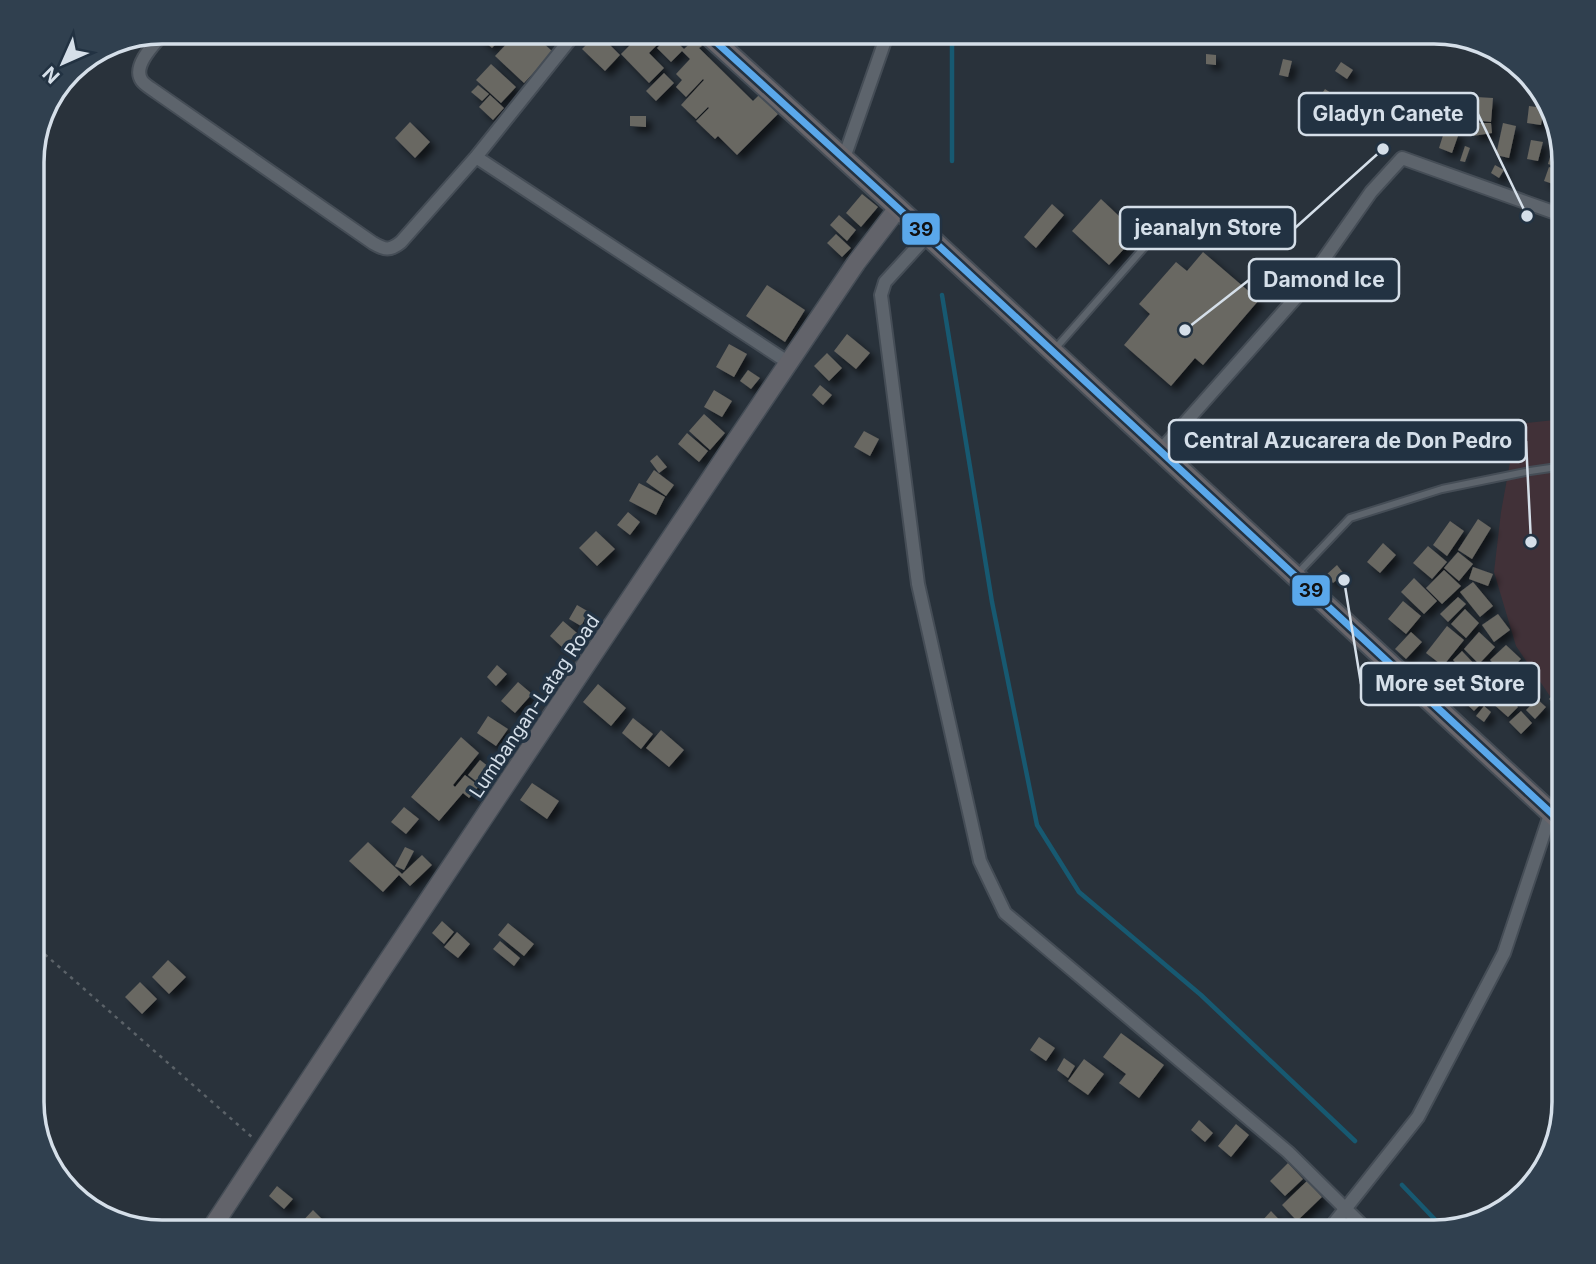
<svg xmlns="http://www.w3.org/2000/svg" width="1596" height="1264" font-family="Inter,sans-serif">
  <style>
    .industrial { fill: #413138 }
    .water { fill: #175971 }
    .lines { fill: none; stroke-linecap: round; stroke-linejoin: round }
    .stream { stroke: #175971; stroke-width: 4.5 }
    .building { fill: #696762; filter: url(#shadow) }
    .lane-casing { stroke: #454d56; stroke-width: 10 }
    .street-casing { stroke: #454d56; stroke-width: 16 }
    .secondary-casing { stroke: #454d56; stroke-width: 21 }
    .primary-casing { stroke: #454d56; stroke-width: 23 }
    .path { stroke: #5b6268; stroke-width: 2.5; stroke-dasharray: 3.5 5; stroke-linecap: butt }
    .lane { stroke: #5d646c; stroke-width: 6 }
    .street { stroke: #5d646c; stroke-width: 12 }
    .secondary { stroke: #62636a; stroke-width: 18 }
    .primary { stroke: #69666b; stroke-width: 19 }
    .bus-1-casing { stroke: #223242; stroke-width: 12 }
    .bus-1 { stroke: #5aa8eb; stroke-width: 7 }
    .labels { text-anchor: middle; stroke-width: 7; stroke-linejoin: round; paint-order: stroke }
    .street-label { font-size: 19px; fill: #d5dfe9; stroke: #223242 }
    .rim { fill: none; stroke: #d5dfe9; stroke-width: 3.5 }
    .leader { fill: none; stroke: #d5dfe9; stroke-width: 2.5 }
    .callout-dot { fill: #d5dfe9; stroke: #223242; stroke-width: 2.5 }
    .callout { fill: #223242; stroke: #d5dfe9; stroke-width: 2.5 }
    .callout-label { font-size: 21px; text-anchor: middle; font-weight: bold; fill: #d5dfe9 }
    .line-badge { stroke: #223242; stroke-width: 2.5 }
    .pale-badge-label { font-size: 19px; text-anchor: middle; font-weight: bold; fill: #111 }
  </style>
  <defs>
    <filter id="shadow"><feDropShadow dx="5.5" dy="5.5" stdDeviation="3.5" flood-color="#0009"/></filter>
  </defs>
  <rect width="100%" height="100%" fill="#29323b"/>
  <path class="industrial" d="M1564,419V717L1516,646L1494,572L1501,512L1517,424Z"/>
  <path class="water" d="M1395,32H1435L1465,43L1447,46Z"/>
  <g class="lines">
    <path class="stream" d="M952,161V46L956,32
      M942,295L992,602L1037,825L1079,892L1201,995L1355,1141
      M1402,1185L1445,1230"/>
  </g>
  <path class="building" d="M474,32H507L492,48Z
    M518,32H531L553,52L524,83L495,56Z
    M613,32H639L626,45Z
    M643,32H670L649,53L664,68L649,83L621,54Z
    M598,33L620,55L605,71L582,49Z
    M670,35L684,49L695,39L702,46L699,48L753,101L759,95L778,114L737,155L718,136L715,139L696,121L709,108L708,107L696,119L681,105L704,80L703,79L686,97L676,87L682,80L676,74L690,59L682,51L671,62L657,48Z
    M1206,54L1216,55V65L1206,64Z
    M1283,59L1292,61L1288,77L1279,75Z
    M1341,62L1353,70L1347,79L1335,71Z
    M491,64L516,87L501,103L476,80Z
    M664,73L674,83L656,101L646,91Z
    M478,85L489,94L482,101L471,92Z
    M1325,89L1334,95L1328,103L1319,98Z
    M490,95L504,108L493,120L479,107Z
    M1476,97L1493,98L1491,122L1474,120Z
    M1529,106L1544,108L1541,125L1527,123Z
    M630,116H646V127L630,126Z
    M410,122L430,142L415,158L395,138Z
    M1473,123H1491L1492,133L1473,136Z
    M1503,123L1516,126L1509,158L1496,155Z
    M1445,129L1459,133L1452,153L1439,148Z
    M1553,132L1558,133L1561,146L1551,144Z
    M1531,140L1543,142L1538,161L1527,159Z
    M1465,146L1470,148L1465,162L1460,161Z
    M1553,147L1562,150L1557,167L1548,164Z
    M1495,165L1504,170L1499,178L1491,173Z
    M1549,167L1563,172L1559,186L1544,181Z
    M862,194L878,207L861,227L846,213Z
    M1101,199L1138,234L1109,265L1072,231Z
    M1052,204L1064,215L1036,248L1024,237Z
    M839,215L856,230L847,241L830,225Z
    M836,234L851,248L842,257L827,243Z
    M1203,252L1259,300L1203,365L1195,358L1171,386L1124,345L1150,314L1139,304L1176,262L1187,271Z
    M767,285L805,310L785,342L746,316Z
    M847,334L870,353L856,369L834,351Z
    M729,344L747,354L734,377L716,367Z
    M827,353L842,368L829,381L814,366Z
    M748,370L760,378L751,389L740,381Z
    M820,385L832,395L823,405L812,395Z
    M714,390L732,401L722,417L704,407Z
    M704,414L725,433L710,450L689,431Z
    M864,431L879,439L870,456L854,447Z
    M687,433L708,451L699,462L678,444Z
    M657,455L667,467L659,473L650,461Z
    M654,470L674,485L666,496L646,482Z
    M639,483L665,497L656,515L629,501Z
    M628,512L640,522L630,535L617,525Z
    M1478,519L1491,528L1472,559L1458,550Z
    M1450,521L1464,531L1447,556L1433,545Z
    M596,531L615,549L597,566L579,548Z
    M1383,543L1396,555L1380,573L1367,562Z
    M1428,546L1447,562L1432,579L1413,563Z
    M1458,552L1473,564L1459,581L1444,568Z
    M1337,565L1344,574L1333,583L1326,575Z
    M1473,567L1493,574L1488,586L1469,579Z
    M1444,570L1461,586L1442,604L1426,588Z
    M1414,578L1437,601L1424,614L1401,592Z
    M1473,582L1493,606L1480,617L1460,592Z
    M1458,597L1466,604L1448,622L1440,614Z
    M1403,601L1421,616L1406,634L1388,619Z
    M577,605L589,612L581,626L569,619Z
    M1465,609L1479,623L1466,638L1451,624Z
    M1498,614L1510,630L1494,642L1482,625Z
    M563,621L577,633L563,648L550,636Z
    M1447,626L1464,640L1443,666L1426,653Z
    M1411,632L1422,642L1406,659L1395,649Z
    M1479,632L1495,647L1479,664L1464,649Z
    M1506,645L1521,659L1505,675L1490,660Z
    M1462,651L1476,666L1468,675L1453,660Z
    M1485,664L1503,681L1474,711L1456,694Z
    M497,665L507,674L496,686L487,677Z
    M1518,675L1536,691L1524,705L1506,690Z
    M518,682L532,694L515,713L501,701Z
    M1564,683V714L1549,699Z
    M598,684L626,708L611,726L583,702Z
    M1501,691L1518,707L1508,717L1491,702Z
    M1537,699L1546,707L1535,719L1526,710Z
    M1484,706L1491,712L1484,722L1476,716Z
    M1521,711L1532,723L1521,734L1509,722Z
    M488,716L508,729L496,746L477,733Z
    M633,718L653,734L641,749L622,733Z
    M661,730L684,750L669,767L646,748Z
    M461,737L479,753L453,785L455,787L465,775L479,786L469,798L463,793L439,821L411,797Z
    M480,760L493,770L481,785L468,775Z
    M532,783L559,801L547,819L520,800Z
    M404,807L419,819L406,834L391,822Z
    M368,842L402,874L422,855L432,865L410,886L399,875L383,892L349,861Z
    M405,847L414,851L404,870L395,866Z
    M442,921L454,932L444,944L432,933Z
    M508,923L534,944L524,956L498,935Z
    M457,932L470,944L458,958L444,947Z
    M500,941L520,958L514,966L493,949Z
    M168,960L186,977L169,994L152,977Z
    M140,982L157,999L142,1014L125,997Z
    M1121,1033L1164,1065L1139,1098L1119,1083L1126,1074L1103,1057Z
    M1039,1037L1055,1048L1046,1061L1030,1050Z
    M1064,1058L1075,1066L1068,1078L1057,1070Z
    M1084,1059L1104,1074L1088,1095L1068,1081Z
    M1199,1120L1213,1133L1205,1142L1191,1130Z
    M1236,1124L1249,1135L1231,1157L1218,1146Z
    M1288,1163L1303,1179L1285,1196L1270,1181Z
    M1307,1181L1322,1197L1297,1221L1282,1205Z
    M277,1186L293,1199L284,1209L269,1196Z
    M313,1210L326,1223L318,1232H307L299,1225Z
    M1271,1211L1286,1227L1281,1232H1273L1262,1221Z"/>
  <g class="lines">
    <g class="lane-casing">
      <path id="lane" d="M1054,350L1163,226
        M1296,575L1350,518L1442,489L1530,471L1564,466"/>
    </g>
    <g class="street-casing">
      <path id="street" d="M165,32C155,43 131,66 142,81C145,85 152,89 156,92L373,243C385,250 390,251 401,242L476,157L576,32
        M476,157L789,363
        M844,158L888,32
        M928,235L885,282L881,295L918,584L980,861L1005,913L1288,1152L1369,1232
        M1160,451L1300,293L1371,192L1402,158L1553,212H1564
        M1327,1232L1418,1117L1504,953L1551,812"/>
    </g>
    <g class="secondary-casing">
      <path id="secondary" d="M209,1232L383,968L729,451L856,263L898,208"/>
    </g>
    <g class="primary-casing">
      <path id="primary" d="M705,32L898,208L1564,825"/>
    </g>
    <path class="path" d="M32,943L253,1138"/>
    <use href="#lane" class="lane"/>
    <use href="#street" class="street"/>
    <use href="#secondary" class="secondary"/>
    <use href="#primary" class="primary"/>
    <g class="bus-1-casing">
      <path id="bus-1" d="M705,32L898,208L1564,825"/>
    </g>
    <use href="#bus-1" class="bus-1"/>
  </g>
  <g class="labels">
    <g class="street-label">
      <text transform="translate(534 706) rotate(-56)" y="7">Lumbangan-Latag Road</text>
    </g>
  </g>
  <path d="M0 0H1596V1264H0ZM162 44H1434A118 118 0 0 1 1552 162V1102A118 118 0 0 1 1434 1220H162A118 118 0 0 1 44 1102V162A118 118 0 0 1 162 44Z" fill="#30404f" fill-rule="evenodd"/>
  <path class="rim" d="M162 44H1434A118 118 0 0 1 1552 162V1102A118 118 0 0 1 1434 1220H162A118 118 0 0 1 44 1102V162A118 118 0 0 1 162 44Z"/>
  <path class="leader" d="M1527 216L1478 114M1383 149L1295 228M1185 330L1249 280M1531 542L1526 441M1344 580L1361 684"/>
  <g class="callout-dot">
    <circle cx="1527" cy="216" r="7"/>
    <circle cx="1383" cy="149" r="7"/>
    <circle cx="1185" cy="330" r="7"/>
    <circle cx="1531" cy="542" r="7"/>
    <circle cx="1344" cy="580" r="7"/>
  </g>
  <g class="callout">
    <rect x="1299" y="93" width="179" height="42" rx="7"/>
    <rect x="1120" y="207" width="175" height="42" rx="7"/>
    <rect x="1249" y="259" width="150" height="42" rx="7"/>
    <rect x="1169" y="420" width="357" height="42" rx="7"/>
    <rect x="1361" y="663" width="178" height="42" rx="7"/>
  </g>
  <g class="callout-label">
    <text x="1388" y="121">Gladyn Canete</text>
    <text x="1208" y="235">jeanalyn Store</text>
    <text x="1324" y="287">Damond Ice</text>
    <text x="1348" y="448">Central Azucarera de Don Pedro</text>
    <text x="1450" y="691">More set Store</text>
  </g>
  <g class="line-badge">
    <rect x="901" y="212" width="40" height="34" rx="7" fill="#5aa8eb"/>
    <rect x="1291" y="574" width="40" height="33" rx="7" fill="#5aa8eb"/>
  </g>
  <g class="pale-badge-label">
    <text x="921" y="236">39</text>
    <text x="1311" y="597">39</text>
  </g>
  <g transform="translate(63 63) rotate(225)" stroke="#223242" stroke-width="5" paint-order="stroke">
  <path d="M0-5L12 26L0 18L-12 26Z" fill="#d5dfe9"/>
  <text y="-10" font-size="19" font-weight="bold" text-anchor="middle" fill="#d5dfe9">N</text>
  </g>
</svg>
